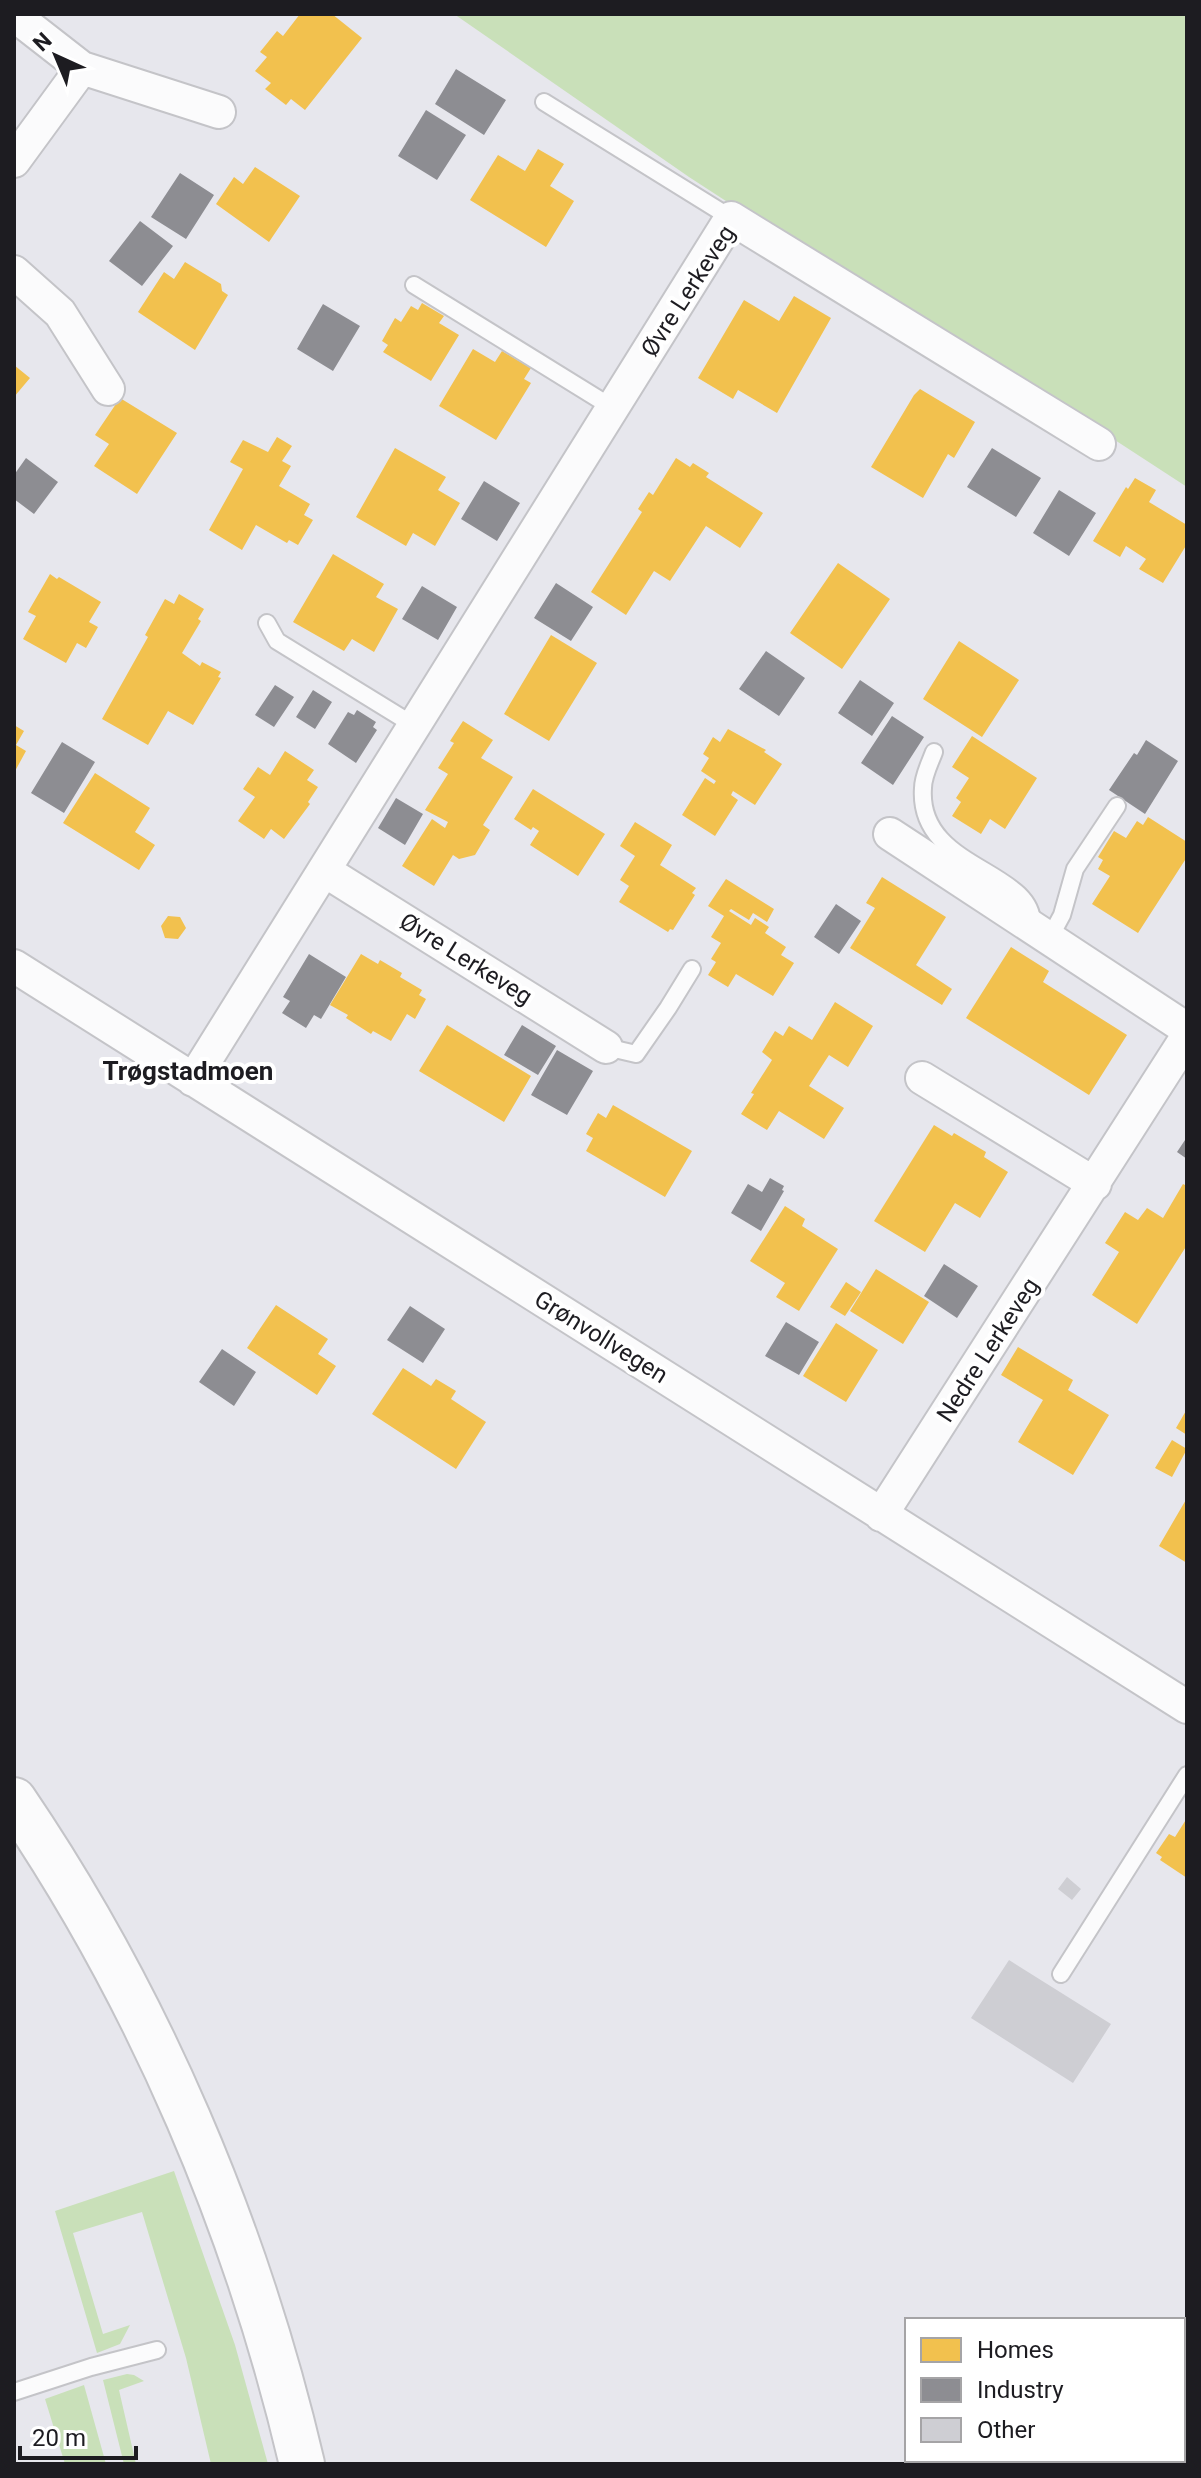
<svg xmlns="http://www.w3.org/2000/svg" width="1201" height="2478" font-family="Roboto,sans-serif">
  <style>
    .green { fill: #c9e0b9 }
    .homes { fill: #f2c14e }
    .industry { fill: #8d8d92 }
    .building { fill: #ceced3 }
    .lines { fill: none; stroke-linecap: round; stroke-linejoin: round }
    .lane-casing { stroke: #c4c4c8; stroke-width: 20 }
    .street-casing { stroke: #c4c4c8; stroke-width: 36 }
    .secondary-casing { stroke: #c4c4c8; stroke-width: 48 }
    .lane { stroke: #fbfbfc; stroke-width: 16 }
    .street { stroke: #fbfbfc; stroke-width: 32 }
    .secondary { stroke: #fbfbfc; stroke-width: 44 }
    .labels { text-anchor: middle; stroke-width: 8; stroke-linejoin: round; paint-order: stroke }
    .street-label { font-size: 24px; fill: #1d1c21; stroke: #fff }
    .neighbourhood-label { font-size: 26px; font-weight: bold; fill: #1d1c21; stroke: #fff }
  </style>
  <rect width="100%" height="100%" fill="#e7e7ed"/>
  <path class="green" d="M454,14H1187V487L1078,416L877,299L689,177Z
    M174,2171L235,2345L268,2464H211L186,2358L142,2212L73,2233L103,2334L130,2325L120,2344L97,2353L55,2211Z
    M127,2374L134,2375L144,2381L119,2390L136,2464H124L103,2380Z
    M84,2385L106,2464H65L45,2399Z"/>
  <path class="homes" d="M300,14H332L362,38L305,110L291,99L286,105L265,89L271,83L255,71L267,57L260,52L277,31L283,36Z
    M538,149L564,164L550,186L574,201L546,247L470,200L498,155L525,171Z
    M255,167L300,196L269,242L216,204L234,177L243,184Z
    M185,262L221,284L222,291L228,295L195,350L138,312L164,272L174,279Z
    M794,296L831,318L777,413L738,390L733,399L698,378L744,300L779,321Z
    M422,303L444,316L439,323L459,335L431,381L383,352L388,345L382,341L395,318L401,322L411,306L418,310Z
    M473,349L495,362L502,351L531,368L524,379L531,383L496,440L439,406Z
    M14,365L30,378L14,397Z
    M920,389L975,422L954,458L948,454L923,498L871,467L914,395Z
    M120,398L177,433L137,494L94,466L109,444L95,435Z
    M277,437L292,446L282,461L291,466L279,486L310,504L304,515L313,520L298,545L289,540L287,543L256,525L242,550L209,530L243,469L230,462L243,440L268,452Z
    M395,448L446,477L438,490L460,503L435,546L413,533L406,546L356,517Z
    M676,458L690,467L693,463L709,473L706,477L763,513L740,548L706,526L670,581L654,571L626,615L591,592L642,512L638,509L649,492L653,495Z
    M1135,478L1156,490L1149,502L1187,525V544L1163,583L1139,569L1146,559L1126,546L1120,557L1093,541L1126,487L1128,489Z
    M333,554L384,584L376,597L398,609L374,652L352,639L344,651L293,622Z
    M838,563L890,599L842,669L790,633Z
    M50,574L57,579L59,577L101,602L89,622L98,627L86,648L77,643L66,663L23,639L36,616L28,612Z
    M179,594L204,609L198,619L201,621L182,653L200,666L202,662L221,672L218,677L221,678L193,725L168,711L148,745L102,719L148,637L145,635L165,599L174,604Z
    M551,635L597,663L549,741L504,714Z
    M959,641L1019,680L982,737L923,699Z
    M463,721L493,740L481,758L513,777L483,825L490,830L475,855L459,859L453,855L434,886L402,866L432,819L445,828L448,822L425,810L448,774L438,768L454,743L450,741Z
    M14,725L24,731L16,745L26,751L14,773Z
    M728,729L766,750L764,752L782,764L755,805L733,791L731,795L738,800L715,836L682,815L705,778L714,784L716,781L701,771L709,758L703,754L713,737L720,742Z
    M972,736L1037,778L1005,829L990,819L981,834L952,816L961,802L956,798L969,778L952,767Z
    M285,751L314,770L307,780L318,787L308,802L310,804L284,839L271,829L264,839L238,821L255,797L243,789L258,767L270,775Z
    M95,773L150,808L135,832L155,845L139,870L63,823Z
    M533,789L605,834L578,876L530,845L539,831L533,827L531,830L514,819Z
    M1148,817L1187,842V857L1138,933L1092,904L1110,876L1098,869L1103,860L1098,857L1114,831L1126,838L1137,821L1143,825Z
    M635,822L672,845L660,865L696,888L692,893L695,895L673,930L670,929L668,932L619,902L629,886L620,880L635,856L620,846Z
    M882,877L946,917L916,965L952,989L942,1005L850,948L875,908L866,903Z
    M726,879L774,909L767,922L753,913L749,920L731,909L729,911L751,925L755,918L769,927L765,933L786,947L781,955L794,963L773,996L736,974L728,987L708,975L716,962L711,959L721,943L711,937L724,916L708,906Z
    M168,916L180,917L186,928L178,939L165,938L161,926Z
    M1011,947L1049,971L1043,982L1127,1035L1089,1095L966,1018Z
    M361,954L378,964L380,960L402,973L400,977L422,990L419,995L426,999L415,1019L407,1014L391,1041L373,1031L371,1034L346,1018L348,1015L330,1005Z
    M835,1002L873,1026L848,1067L829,1055L809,1086L844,1108L824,1139L779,1111L767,1130L741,1114L754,1094L751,1093L772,1060L762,1052L775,1031L783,1036L789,1026L812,1040Z
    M447,1025L531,1076L504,1122L419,1071Z
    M613,1105L692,1151L665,1197L586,1151L593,1138L586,1134L598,1113L606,1118Z
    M934,1125L952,1136L954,1133L986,1152L984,1157L1008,1172L980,1218L955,1203L925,1252L874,1221Z
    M1183,1184L1187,1186V1245L1137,1324L1092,1295L1119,1252L1105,1243L1125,1212L1138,1220L1147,1208L1163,1218Z
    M785,1206L805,1219L802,1226L838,1249L799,1311L776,1297L785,1283L750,1261Z
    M876,1269L929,1302L903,1344L850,1311Z
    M846,1282L861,1292L845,1316L830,1307Z
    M276,1305L328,1339L318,1354L336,1366L317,1395L247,1348Z
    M836,1323L878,1350L846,1402L803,1376Z
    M1018,1347L1073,1380L1068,1390L1109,1415L1073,1475L1018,1442L1043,1400L1001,1375Z
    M403,1368L431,1386L436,1379L456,1391L451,1399L486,1422L456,1469L372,1414Z
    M1187,1409V1435L1176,1428Z
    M1172,1440L1187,1449L1172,1477L1155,1468Z
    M1187,1498V1563L1159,1546Z
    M1187,1818V1878L1160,1860L1162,1857L1156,1853L1169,1834L1175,1837Z"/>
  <path class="industry" d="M456,69L506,100L484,135L435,104Z
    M426,110L466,135L437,180L398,156Z
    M180,173L214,195L186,239L151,217Z
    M140,221L173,246L142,286L109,261Z
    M323,304L360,326L333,371L297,349Z
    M992,448L1041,478L1016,517L967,487Z
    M26,458L58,482L34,514L14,499V475Z
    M484,481L520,503L497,541L461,519Z
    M1059,490L1096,513L1069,556L1033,533Z
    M556,583L593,607L571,641L534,618Z
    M422,586L457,607L438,640L402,619Z
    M766,651L805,678L779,716L739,689Z
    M860,680L894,703L872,736L838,713Z
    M275,685L294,697L274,727L255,715Z
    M313,690L332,702L315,729L296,717Z
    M357,710L376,722L373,727L377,730L356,763L328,744L348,712L354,715Z
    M892,716L924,737L893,785L861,763Z
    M1146,740L1178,761L1145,814L1109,790L1134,753L1137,755Z
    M62,742L95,762L64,813L31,793Z
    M396,798L423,814L405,845L378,828Z
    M836,904L861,921L839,954L814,937Z
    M309,954L346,977L321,1019L314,1015L306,1028L282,1013L290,1001L283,997Z
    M522,1025L556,1046L538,1075L504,1055Z
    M557,1050L593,1071L567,1115L531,1095Z
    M1187,1137V1159L1177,1152Z
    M770,1178L784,1186L782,1190L784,1191L761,1231L731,1213L748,1184L762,1192Z
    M944,1264L978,1286L957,1318L924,1296Z
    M410,1306L445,1329L423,1363L387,1340Z
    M786,1322L819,1342L799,1375L765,1356Z
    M222,1349L256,1372L234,1406L199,1382Z"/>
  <path class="building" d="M1067,1877L1081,1889L1072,1900L1058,1889Z
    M1009,1960L1111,2024L1073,2083L971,2018Z"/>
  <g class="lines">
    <g class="lane-casing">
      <path id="lane" d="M544,102L731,218
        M414,285L613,408
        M267,623L277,641L415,726
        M934,752C930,763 923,776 923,788C917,870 1036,869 1032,926
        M1049,939L1062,915L1075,869L1117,806
        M606,1047L636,1054L668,1008L692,969
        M1061,1974L1187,1775
        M14,2392L91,2367L157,2350"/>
    </g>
    <g class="street-casing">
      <path id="street" d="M14,15L82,68L14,161
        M82,68L219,112
        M14,272L60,313L108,389
        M890,834L1187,1029
        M325,871L606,1047
        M14,966L1187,1707
        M922,1078L1095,1184
        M193,1080L731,218L1099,444
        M881,1515L1187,1037"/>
    </g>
    <g class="secondary-casing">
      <path id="secondary" d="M14,1800C150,2000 247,2229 302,2464"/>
    </g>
    <use href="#lane" class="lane"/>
    <use href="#street" class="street"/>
    <use href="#secondary" class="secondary"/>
  </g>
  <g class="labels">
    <g class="street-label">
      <text transform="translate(688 291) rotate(-57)" y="8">Øvre Lerkeveg</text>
      <text transform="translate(466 959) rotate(32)" y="8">Øvre Lerkeveg</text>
      <text transform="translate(601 1337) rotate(32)" y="8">Grønvollvegen</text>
      <text transform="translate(988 1350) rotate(-57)" y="8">Nedre Lerkeveg</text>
    </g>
    <g class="neighbourhood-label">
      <text x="188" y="1080">Trøgstadmoen</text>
    </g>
  </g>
  <rect width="1201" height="2478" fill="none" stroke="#1d1c21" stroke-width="32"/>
  <rect x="905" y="2318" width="280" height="144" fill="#ffffff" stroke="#a5a4a6" stroke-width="2"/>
  <rect x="921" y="2338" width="40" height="24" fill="#f2c14e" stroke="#a5a4a6" stroke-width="2"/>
  <text x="977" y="2358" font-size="24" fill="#1d1c21">Homes</text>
  <rect x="921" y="2378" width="40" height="24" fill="#8d8d92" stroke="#a5a4a6" stroke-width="2"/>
  <text x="977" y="2398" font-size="24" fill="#1d1c21">Industry</text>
  <rect x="921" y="2418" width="40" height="24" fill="#ceced3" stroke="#a5a4a6" stroke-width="2"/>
  <text x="977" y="2438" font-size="24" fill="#1d1c21">Other</text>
  <g transform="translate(56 56) rotate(316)" stroke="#ffffff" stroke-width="6" paint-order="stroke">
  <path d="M0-6L14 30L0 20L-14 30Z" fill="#1d1c21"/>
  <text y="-12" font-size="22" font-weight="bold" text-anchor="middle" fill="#1d1c21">N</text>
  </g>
  <path d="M20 2446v12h116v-12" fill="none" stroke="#1d1c21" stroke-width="4"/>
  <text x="32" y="2446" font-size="24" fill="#1d1c21" stroke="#ffffff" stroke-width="6" paint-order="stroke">20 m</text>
</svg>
